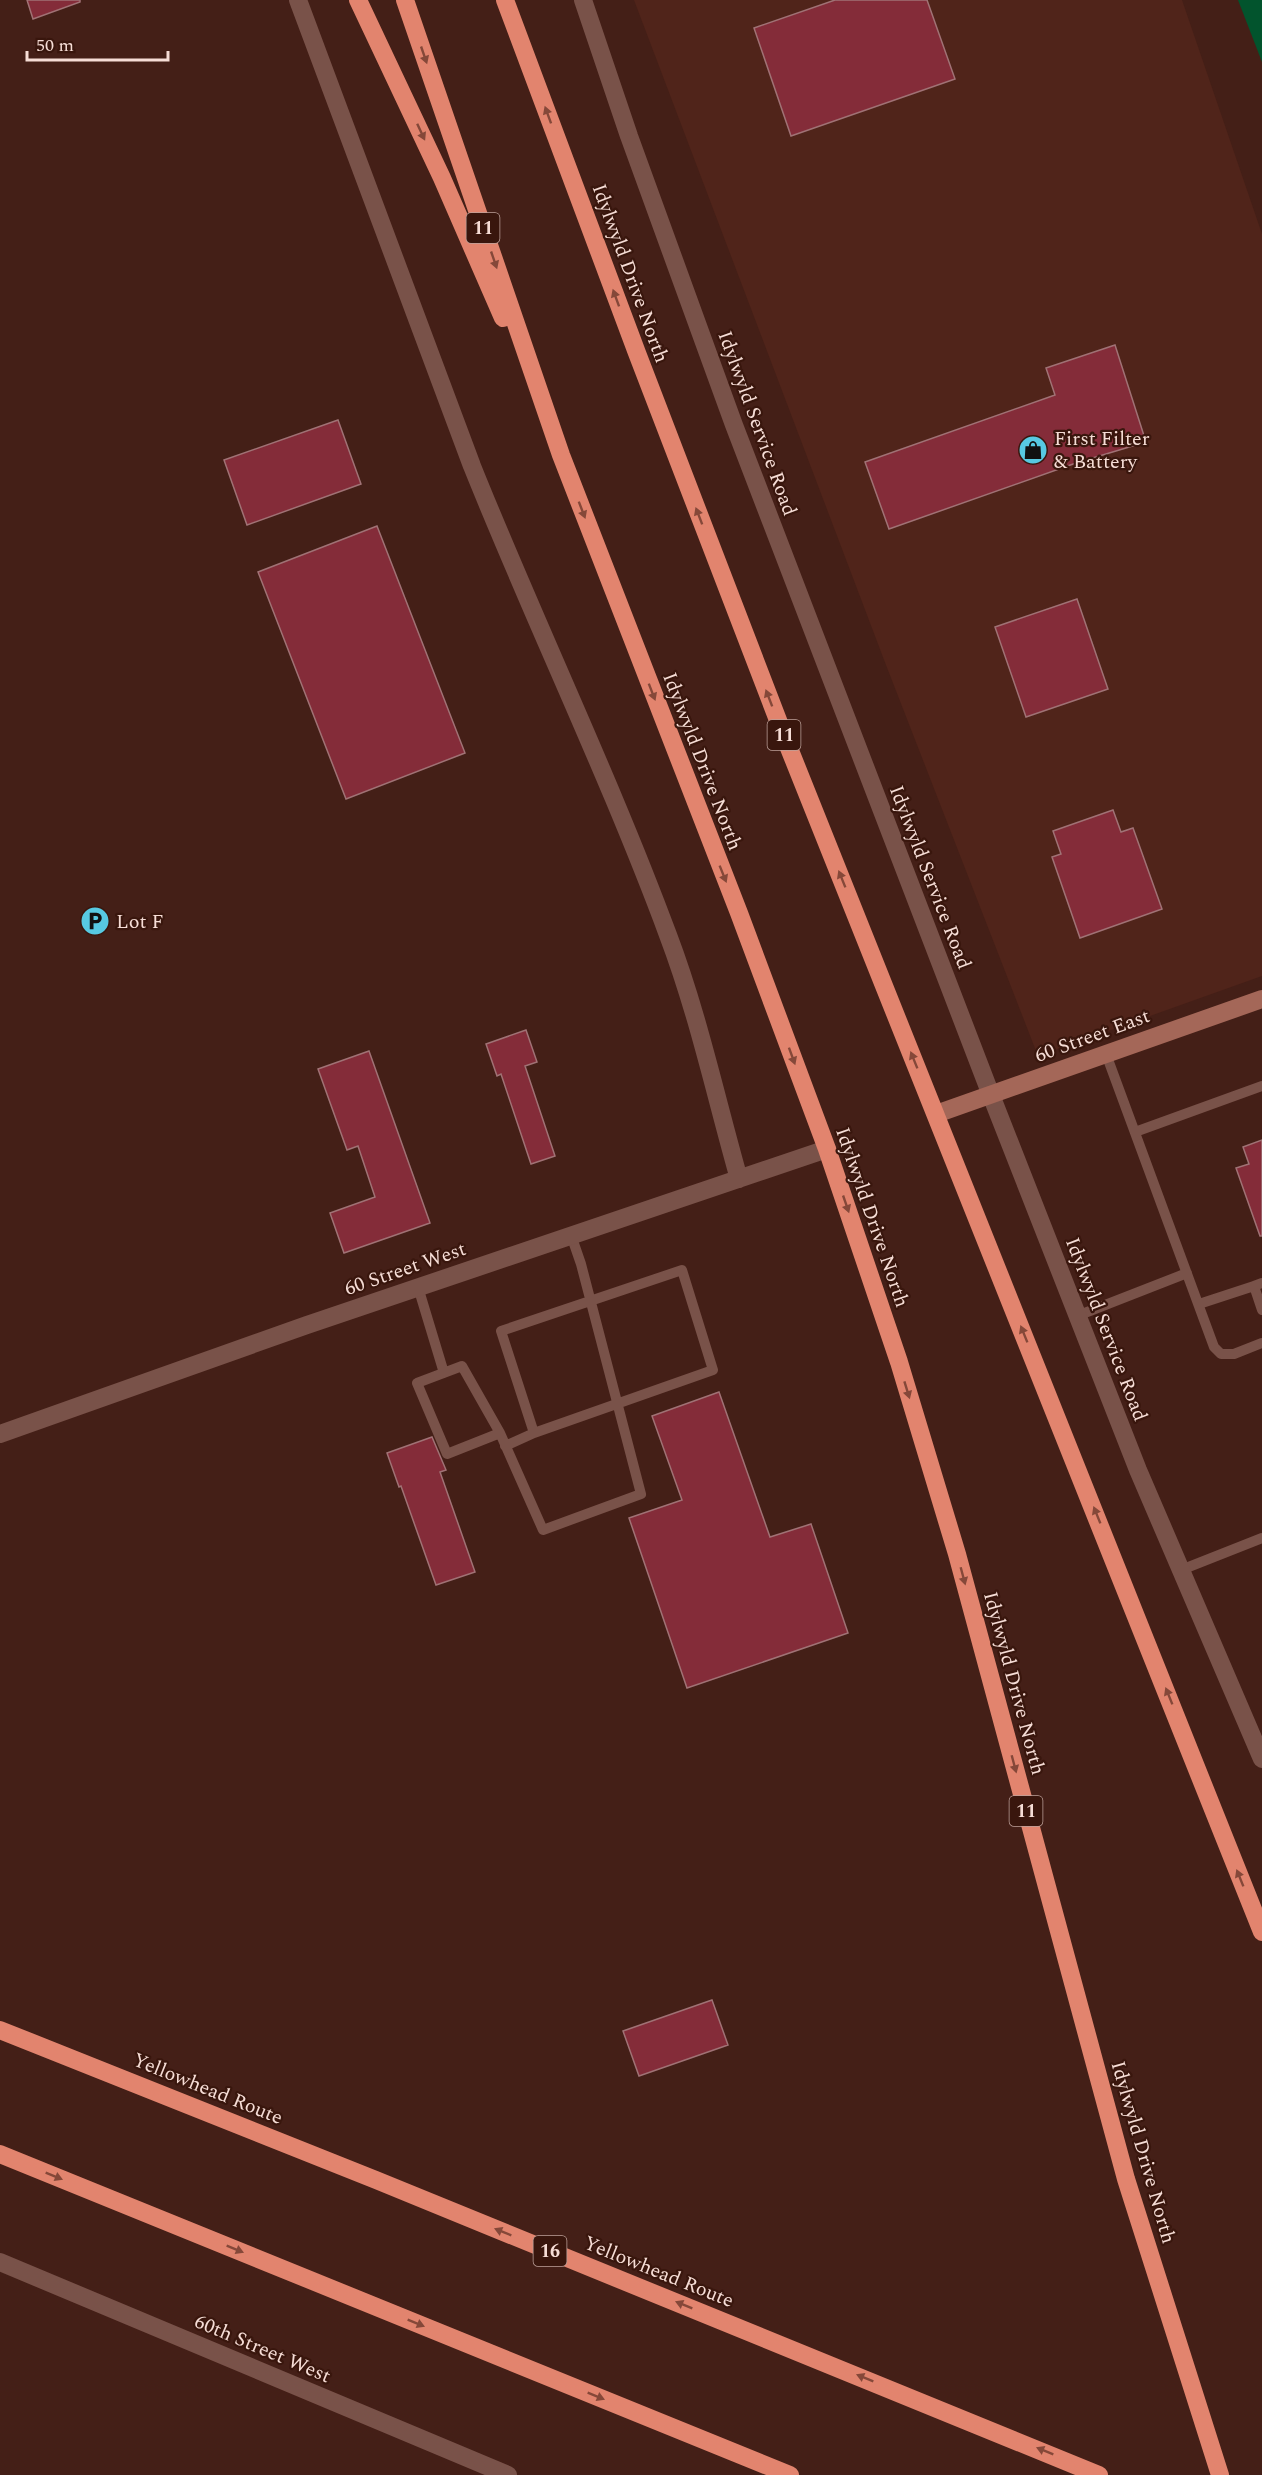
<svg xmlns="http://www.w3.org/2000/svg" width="1262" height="2475" font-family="Spectral,serif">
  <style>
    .built { fill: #50241a }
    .water { fill: #02542d }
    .building { fill: #842c39; stroke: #a07275; stroke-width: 1.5 }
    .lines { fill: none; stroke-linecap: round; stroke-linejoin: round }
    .lane { stroke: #795249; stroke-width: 10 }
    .street { stroke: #795249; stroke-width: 18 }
    .secondary { stroke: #a46758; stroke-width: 18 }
    .highway { stroke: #e2846e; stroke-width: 18 }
    .oneway { fill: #854839 }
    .labels { text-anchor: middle; stroke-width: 4.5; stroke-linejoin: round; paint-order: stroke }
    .shield { fill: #39160d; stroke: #bda19a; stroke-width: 1.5 }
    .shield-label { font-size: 18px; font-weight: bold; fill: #f6ddd6 }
    .street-label { font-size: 20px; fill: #f6ddd6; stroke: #39160d }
    .poi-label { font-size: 20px; fill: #f6ddd6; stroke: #39160d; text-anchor: start }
  </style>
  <rect width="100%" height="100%" fill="#441f17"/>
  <path class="built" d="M634,0H1182L1262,234V976L1038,1056L886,665Z"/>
  <path class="water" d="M1238,0H1262V62Z"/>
  <path class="building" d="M27,0H80V2L33,19Z
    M835,0H927L955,79L791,136L754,28Z
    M1115,345L1146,442L1076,463L889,529L865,462L1055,395L1046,368Z
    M338,420L361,484L247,525L224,460Z
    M377,526L465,753L346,799L258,572Z
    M1077,599L1108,689L1026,717L995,627Z
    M1113,810L1121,832L1133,828L1162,909L1080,938L1052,857L1061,854L1053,831Z
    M526,1030L537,1062L525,1066L555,1156L531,1164L501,1074L497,1076L486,1044Z
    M369,1051L430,1223L344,1253L330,1213L375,1197L358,1146L347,1150L318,1069Z
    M1262,1140V1236H1260L1236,1168L1249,1164L1243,1147Z
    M719,1392L770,1537L811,1524L848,1633L687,1688L629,1518L682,1500L652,1416Z
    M432,1437L446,1470L440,1472L475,1572L436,1585L401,1486L399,1487L387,1453Z
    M712,2000L728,2045L639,2076L623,2031Z"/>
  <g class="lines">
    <path class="lane" d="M1106,1054L1214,1347L1221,1354H1234L1262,1343
      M1135,1132L1262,1086
      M682,1270L713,1370L534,1433L501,1331Z
      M1262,1283L1254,1286L1262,1310
      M418,1287L444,1373
      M1199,1304L1254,1286
      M1077,1316L1187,1273
      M500,1433L447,1454L417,1383L462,1366L500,1433L543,1530L641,1494L581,1264L571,1235
      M505,1446L534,1433
      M1181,1570L1262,1538"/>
    <path class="street" d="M298,0L472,466C535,623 609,776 668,935C698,1014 716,1098 739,1179
      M583,0L629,136L734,425L991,1095L1138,1470L1262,1759
      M0,1434L307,1325L827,1149
      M0,2262L508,2475"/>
    <path class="secondary" d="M936,1114L1262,999"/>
    <path class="highway" d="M358,0L442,178L503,318
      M405,0L561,455L739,913L827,1149L899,1362L957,1554L1126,2179L1220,2475
      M505,0L637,353L781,728L1262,1932
      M0,2030L376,2180L1099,2475
      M0,2154L790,2475"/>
  </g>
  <defs><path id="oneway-solid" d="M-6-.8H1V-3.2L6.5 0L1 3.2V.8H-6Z" transform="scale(1.5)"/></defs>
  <g class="oneway">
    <use href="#oneway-solid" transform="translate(424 55) rotate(71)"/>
    <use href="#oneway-solid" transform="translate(548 115) rotate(-110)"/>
    <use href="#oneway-solid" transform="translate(421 132) rotate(65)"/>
    <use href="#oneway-solid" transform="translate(494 260) rotate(71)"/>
    <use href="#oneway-solid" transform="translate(616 298) rotate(-110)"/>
    <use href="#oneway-solid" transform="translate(582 510) rotate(69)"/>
    <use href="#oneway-solid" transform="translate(699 516) rotate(-111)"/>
    <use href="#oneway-solid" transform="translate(652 692) rotate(69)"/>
    <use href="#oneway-solid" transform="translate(769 698) rotate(-111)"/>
    <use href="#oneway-solid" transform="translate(723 874) rotate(68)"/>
    <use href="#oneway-solid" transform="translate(842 879) rotate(-112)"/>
    <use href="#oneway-solid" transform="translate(792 1056) rotate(70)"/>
    <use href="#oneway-solid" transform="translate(914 1060) rotate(-112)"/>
    <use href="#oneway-solid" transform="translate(846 1204) rotate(71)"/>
    <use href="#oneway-solid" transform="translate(1024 1334) rotate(-112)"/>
    <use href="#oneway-solid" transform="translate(907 1390) rotate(73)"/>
    <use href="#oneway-solid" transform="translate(1097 1515) rotate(-112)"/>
    <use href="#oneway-solid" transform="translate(963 1576) rotate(75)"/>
    <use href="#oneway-solid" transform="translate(1169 1696) rotate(-112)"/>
    <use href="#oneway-solid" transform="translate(1014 1764) rotate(75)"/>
    <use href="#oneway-solid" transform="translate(1240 1878) rotate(-112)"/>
    <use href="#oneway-solid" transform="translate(54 2176) rotate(22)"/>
    <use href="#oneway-solid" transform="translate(503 2232) rotate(-158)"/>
    <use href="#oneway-solid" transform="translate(235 2249) rotate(22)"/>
    <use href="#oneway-solid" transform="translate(684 2305) rotate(-158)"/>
    <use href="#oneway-solid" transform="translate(416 2323) rotate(22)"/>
    <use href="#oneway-solid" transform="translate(865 2378) rotate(-158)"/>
    <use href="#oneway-solid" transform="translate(596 2396) rotate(22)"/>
    <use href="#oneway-solid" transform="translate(1045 2451) rotate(-158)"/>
  </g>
  <defs>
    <g id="shop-disc" transform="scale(1.5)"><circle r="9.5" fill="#57c9e2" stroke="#39160d"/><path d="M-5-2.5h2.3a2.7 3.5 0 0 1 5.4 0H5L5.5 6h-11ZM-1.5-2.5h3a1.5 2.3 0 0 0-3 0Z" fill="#111"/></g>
    <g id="parking-disc" transform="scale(1.5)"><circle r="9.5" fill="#57c9e2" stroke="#39160d"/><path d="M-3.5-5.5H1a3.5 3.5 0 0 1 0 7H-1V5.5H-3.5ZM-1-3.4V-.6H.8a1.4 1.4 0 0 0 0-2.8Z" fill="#111"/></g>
  </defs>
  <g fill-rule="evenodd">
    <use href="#shop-disc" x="1033" y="450"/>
    <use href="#parking-disc" x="95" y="921"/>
  </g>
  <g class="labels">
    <g class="shield">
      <rect x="466.5" y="213" width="33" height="30" rx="4.5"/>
      <rect x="767.5" y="720" width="33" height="30" rx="4.5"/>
      <rect x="1009.5" y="1796" width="33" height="30" rx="4.5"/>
      <rect x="533.5" y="2236" width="33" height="30" rx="4.5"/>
    </g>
    <g class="shield-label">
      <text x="483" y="234">11</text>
      <text x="784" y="741">11</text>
      <text x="1026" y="1817">11</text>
      <text x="550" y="2257">16</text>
    </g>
    <g class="street-label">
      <text transform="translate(631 273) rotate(70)" y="7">Idylwyld Drive North</text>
      <text transform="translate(758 423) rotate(70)" y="7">Idylwyld Service Road</text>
      <text transform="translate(703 761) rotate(69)" y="7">Idylwyld Drive North</text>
      <text transform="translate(931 877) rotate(69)" y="7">Idylwyld Service Road</text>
      <text transform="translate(1092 1035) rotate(-20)" y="7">60 Street East</text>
      <text transform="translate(873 1217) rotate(71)" y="7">Idylwyld Drive North</text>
      <text transform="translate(405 1268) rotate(-19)" y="7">60 Street West</text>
      <text transform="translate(1107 1329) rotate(69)" y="7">Idylwyld Service Road</text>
      <text transform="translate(1015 1683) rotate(75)" y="7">Idylwyld Drive North</text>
      <text transform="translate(208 2088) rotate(22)" y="7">Yellowhead Route</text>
      <text transform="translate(1144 2152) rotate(74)" y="7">Idylwyld Drive North</text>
      <text transform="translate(659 2271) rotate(22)" y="7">Yellowhead Route</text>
      <text transform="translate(263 2348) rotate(23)" y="7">60th Street West</text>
    </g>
    <g class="poi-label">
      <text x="1054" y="445">First Filter<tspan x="1054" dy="23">&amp; Battery</tspan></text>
      <text x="116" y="928">Lot F</text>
    </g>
  </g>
  <path d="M27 51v9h141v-9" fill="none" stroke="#f6ddd6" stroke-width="3"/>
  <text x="36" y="51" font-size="18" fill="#f6ddd6" stroke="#39160d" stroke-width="4.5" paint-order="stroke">50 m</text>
</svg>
